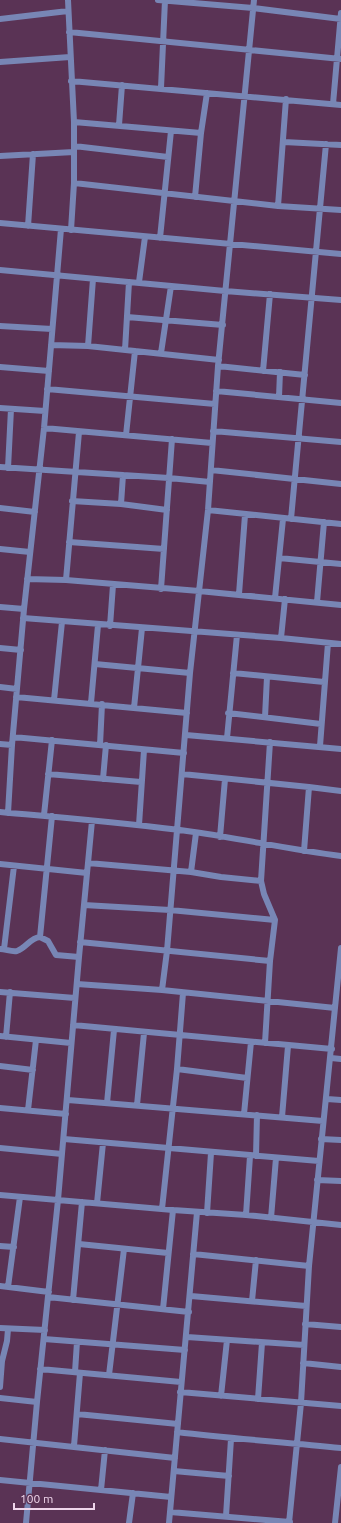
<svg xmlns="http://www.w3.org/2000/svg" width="341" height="1523" font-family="Ubuntu,sans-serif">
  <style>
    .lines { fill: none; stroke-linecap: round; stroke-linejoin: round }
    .minor { stroke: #7886b5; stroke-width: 6 }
  </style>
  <rect width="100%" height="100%" fill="#5a3355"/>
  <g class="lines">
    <path class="minor" d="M68,0L74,122V183L71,230
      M158,0L253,8L341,19
      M0,19L68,11
      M69,32L341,59
      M0,62L70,57
      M71,81L341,105
      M161,88L165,0
      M333,104L341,13
      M74,122L201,133
      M119,125L122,85
      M284,142L341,145
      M74,146L168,157
      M0,156L74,152
      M74,183L278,206L341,210
      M195,197L201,133L207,93
      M278,206L286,99
      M0,223L341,254
      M28,226L33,154
      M160,238L171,131
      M0,270L225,291L341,300
      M139,282L145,237
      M127,317L223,325
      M0,326L52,329
      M51,345L88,346L219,360
      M88,346L93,279
      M125,350L129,282
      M161,353L171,286
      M218,366L305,375
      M0,367L49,371
      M263,371L270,294
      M47,389L215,404
      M216,391L341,403
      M279,397L280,372
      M0,408L45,411
      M44,428L212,443
      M213,431L341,442
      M126,435L135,351
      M0,467L169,478L210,482
      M8,468L11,409
      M211,470L341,484
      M72,501L121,504L167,510
      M121,504L123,475
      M0,508L35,512
      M208,510L341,524
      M291,519L326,144
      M69,542L164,549
      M0,549L30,552
      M279,558L341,564
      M27,579L66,580L199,591L341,605
      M66,580L79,432
      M161,589L172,439
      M239,594L245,515
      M275,598L283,519
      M317,602L324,522
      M0,607L24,609
      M23,618L281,638L341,644
      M110,626L113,585
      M281,638L285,599
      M0,648L21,650
      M95,664L190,673
      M233,673L324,682
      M0,687L17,689
      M16,697L187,713
      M54,700L62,622
      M91,703L98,625
      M134,708L142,628
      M228,713L321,724
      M265,717L267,677
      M186,735L341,749
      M13,737L184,753
      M227,738L237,635
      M0,744L12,745
      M100,745L102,704
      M320,746L328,643
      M48,774L141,782
      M182,774L309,787L304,851
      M103,779L106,745
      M309,787L341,791
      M0,812C65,818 129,823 194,832C243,839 292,850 341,856
      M8,813L12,745L24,609L44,428L61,229
      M44,815L52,740
      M139,825L144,750
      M220,837L225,779
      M88,863L191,872L221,877L261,881
      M0,864L87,873
      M191,872L196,833
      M84,905L170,910L275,920
      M40,937L52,816
      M80,942L270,961
      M0,949C6,949 11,952 17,951C26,948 30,938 40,937L48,941L56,955L79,957
      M4,949L14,866
      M77,984L162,990L335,1008
      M162,990L167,951L190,673L208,510L218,366L254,0
      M0,992L75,998
      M73,1025L332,1049
      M0,1036L71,1043
      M6,1037L10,992
      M265,1043L270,961L275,920L264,894L261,881L270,742
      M331,1058L341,1059
      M0,1066L33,1070
      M177,1069L247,1078
      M327,1099L341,1100
      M68,1100L323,1121
      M107,1103L114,1030
      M137,1105L144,1033
      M0,1108L66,1114
      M28,1110L36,1040
      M244,1114L251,1042
      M282,1117L288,1046
      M64,1139L319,1161
      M321,1139L341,1140
      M0,1148L62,1154
      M256,1156L257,1115
      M317,1180L341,1181
      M0,1195L173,1210L246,1215L341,1225
      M97,1203L103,1143
      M162,1209L177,1069L183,993
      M207,1213L211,1153
      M246,1215L250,1156
      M271,1218L276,1158
      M79,1244L168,1253
      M0,1246L14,1247
      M193,1254L309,1266
      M0,1286L49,1292
      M8,1287L20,1197
      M191,1296L306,1306
      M48,1297L189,1312
      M73,1300L82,1202
      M252,1301L256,1260
      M163,1309L173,1210
      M305,1324L341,1327
      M0,1328L45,1330
      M187,1337L304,1345
      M44,1339L185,1350
      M303,1363L341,1367
      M40,1369L181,1382
      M75,1372L77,1342
      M109,1375L124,1249
      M0,1387L2,1361L7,1341L8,1329
      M180,1392L341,1406
      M221,1396L227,1340
      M0,1398L37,1402
      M258,1399L262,1343
      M77,1414L178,1424
      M177,1432C232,1439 286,1442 341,1448
      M0,1439L175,1458
      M74,1446L80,1373
      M174,1471L229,1476
      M0,1480L171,1497
      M101,1490L105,1450
      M170,1512L290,1522
      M226,1516L231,1439
      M26,1523L37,1402L58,1200L79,957L92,821
      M129,1523L133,1493
      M169,1523L197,1212
      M289,1523L301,1403L309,1266L341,948
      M335,1523L341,1467"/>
  </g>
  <path d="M14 1503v6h80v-6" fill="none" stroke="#efd6eb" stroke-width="2"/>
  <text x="20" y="1503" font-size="12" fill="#efd6eb" stroke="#5a3355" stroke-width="3" paint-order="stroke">100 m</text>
</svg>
